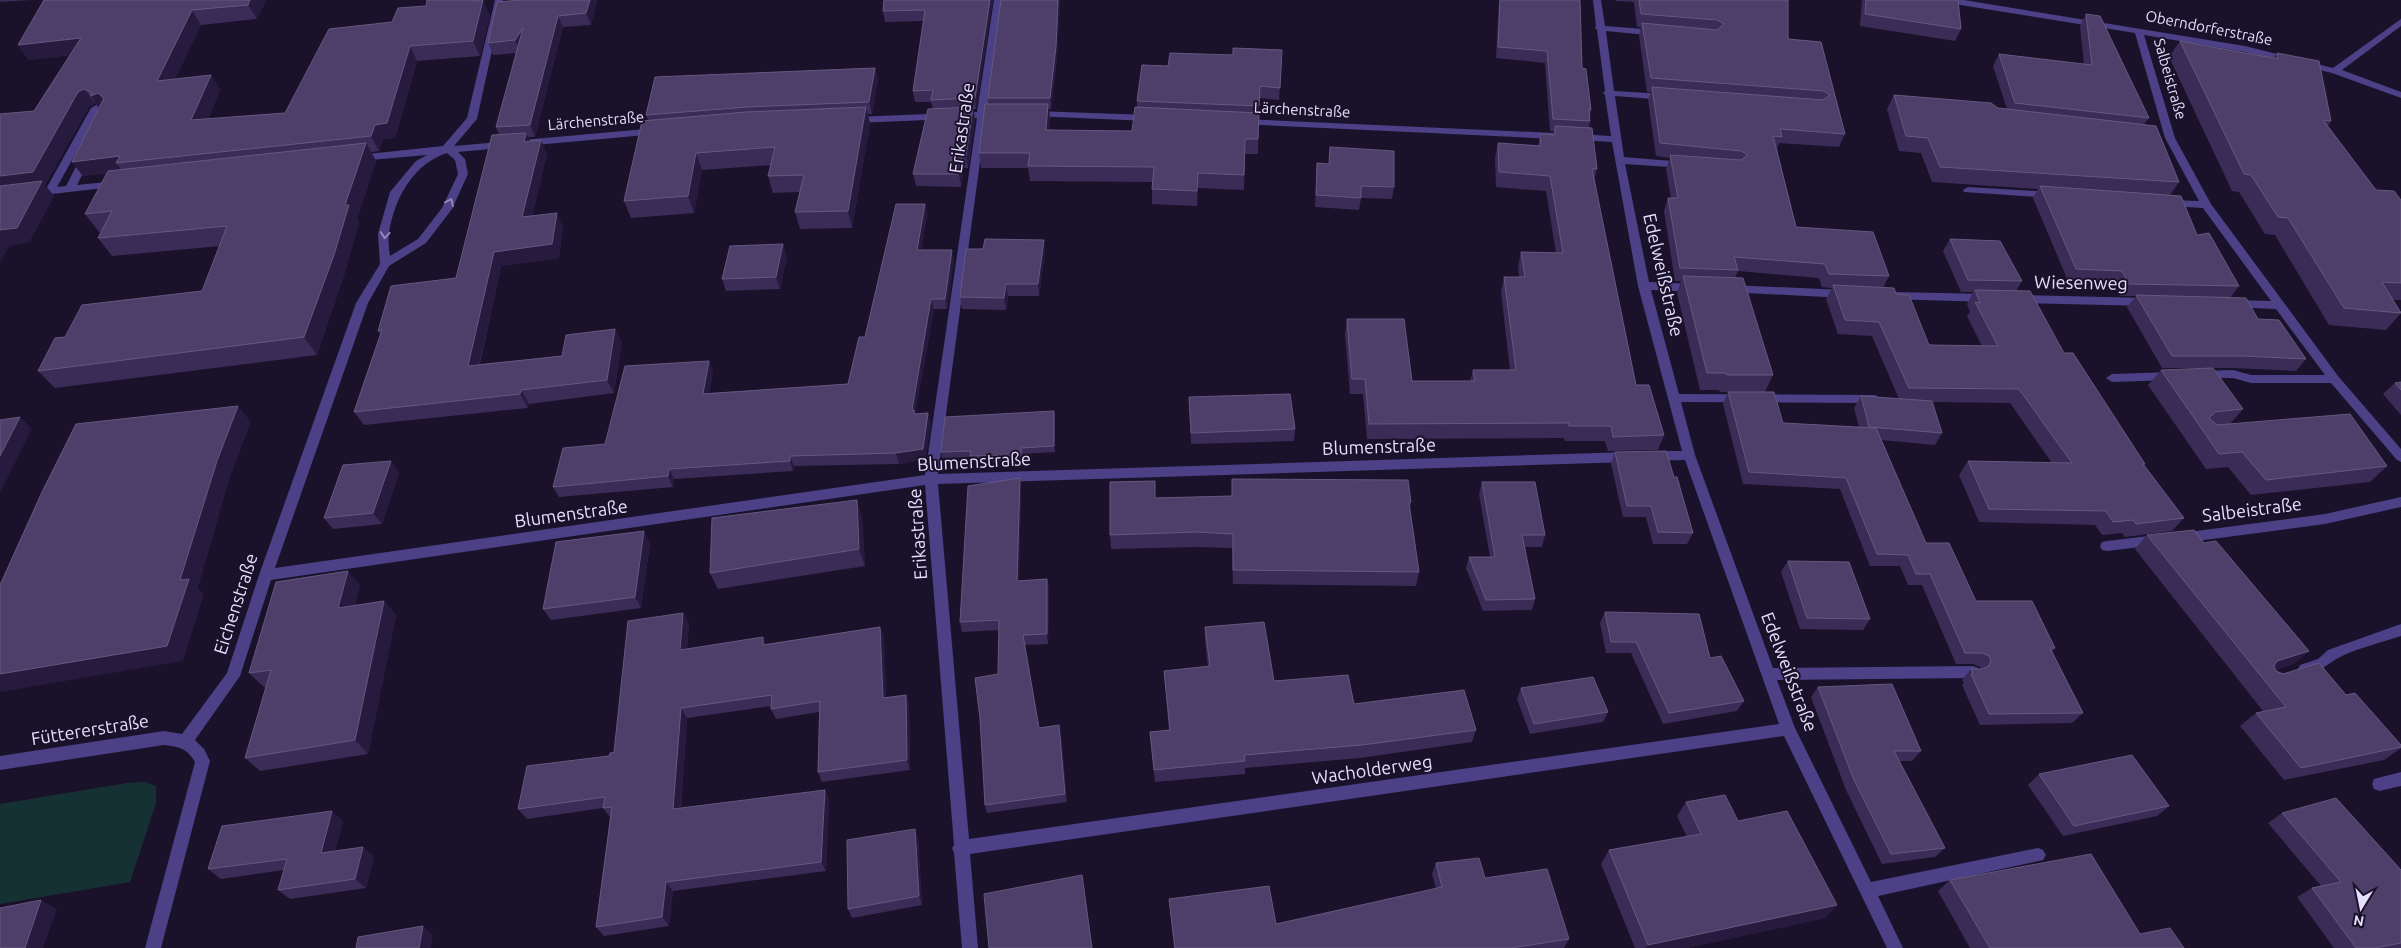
<svg xmlns="http://www.w3.org/2000/svg" width="2401" height="948" font-family="Ubuntu,sans-serif">
  <style>
    .green { fill: #163134 }
    .lines { fill: none; stroke-linecap: round; stroke-linejoin: round }
    .minor { fill: #4c4087; fill-rule: evenodd }
    .wall { fill: #3b2c57; fill-rule: evenodd }
    .shaded-wall { fill: #261a3e }
    .building { fill: #4d3f69; stroke: #655880 }
    .oneway { stroke: #9187bc }
    .labels { text-anchor: middle; stroke-width: 4; stroke-linejoin: round; paint-order: stroke }
    .far-street-label { font-size: 15px; fill: #e5defd; stroke: #1a122a }
    .street-label { font-size: 18px; fill: #e5defd; stroke: #1a122a }
  </style>
  <rect width="100%" height="100%" fill="#1a122a"/>
  <path class="green" d="M145,782L156,786V803L130,882L0,904V804L127,783Z"/>
  <g class="lines">
    <path class="minor" d="M495,0H503L477,119L454,146L657,128L662,131L657,134L458,152L465,159L468,174L452,209L426,243L389,266L368,303L275,568L925,475L977,118L854,123L849,120L854,117L977,112L994,0H1002L987,112L1001,111L1006,114L1001,117H986L938,474L1630,452L1636,457L1630,462L938,484L969,839L1779,724L1685,460L1652,461L1646,456L1652,451H1682L1638,286L1612,142L1578,140L1573,137L1578,134L1611,136L1605,95L1603,93L1605,91L1597,30L1595,28L1596,26L1593,0H1601L1605,26L1657,30L1662,33L1657,36L1606,31L1614,91L1666,94L1671,97L1666,100L1615,96L1624,157L1684,162L1689,165L1684,168L1625,164L1649,282L1695,284L1701,288L1695,292L1651,290L1679,394L1875,395L1881,399L1875,403L1681,402L1695,455L1773,668L1973,666L1978,668L1980,672L1978,676L1973,678L1777,680L1795,728L1871,882L2038,848L2043,850L2046,855L2043,860L1878,896L1903,948H1887L1784,736L970,854L978,948H962L954,853L952,848L954,845L925,485L271,580L240,676L195,740L204,749L210,761L161,948H145L195,762C187,748 179,747 164,745L0,770V756L164,731L182,734L227,673L259,575L356,303L380,264L378,234L390,192L416,161L427,155L358,161L353,158L358,155L443,146L467,118ZM447,153L455,160L458,174L442,208L418,239L390,256C389,249 388,240 389,233C394,199 413,164 447,153Z
      M1944,0H1964L2245,46L2333,68L2401,19V26L2342,70L2401,92V98L2332,73L2245,52L2144,35L2175,138L2211,204L2338,376L2401,449V462L2397,460L2331,383H2251L2233,378H2198L2196,375L2198,372L2202,371L2233,370L2251,375H2325L2276,309L2228,307L2226,304L2228,301L2232,300L2271,301L2203,208L2170,206L2165,203L2170,200L2199,201L2165,138L2135,33L1948,3Z
      M96,105L101,108L57,187L66,186L82,155L87,152L92,155L77,185L117,181L121,182V186L0,200V194L46,189L91,108Z
      M1034,111L1149,115L1154,118L1149,121L1031,116V112Z
      M1244,119L1556,133L1561,136L1556,139L1241,124V120Z
      M1968,187L2052,192L2057,195L2052,198L1964,192L1963,190Z
      M1730,285L1845,290L1851,294L1845,298L1726,292L1724,289L1726,286Z
      M1893,292L1988,294L1994,298L1988,302L1889,299L1887,296L1889,293Z
      M2018,295L2147,298L2153,302L2147,306L2018,303L2012,299Z
      M2172,372L2178,376L2172,380L2112,382L2106,378L2112,374Z
      M2401,497V507L2325,524L2181,543L2176,542L2174,538L2176,534L2181,533L2325,514Z
      M2157,535L2162,536L2164,540L2162,544L2157,545L2107,551L2102,550L2100,546L2102,542L2107,541Z
      M2401,624V636C2383,642 2354,649 2338,658C2327,664 2314,678 2300,673L2298,669L2300,665L2318,659L2328,650Z
      M2401,772V786L2379,791L2374,789L2372,784L2374,779Z"/>
  </g>
  <path class="wall" d="M0,0H32L0,2Z
    M44,0H266L257,19L201,25L175,79L211,75L220,90L208,119L285,113L392,22L476,1L490,15L480,56L417,61L395,138L383,139L379,151L371,152L376,161L357,219L359,223L345,272L317,355L55,388L38,371L65,337L202,291L220,246L112,256L98,238L102,231L99,232L85,214L107,173L83,176L72,162L99,108L95,103L89,107L45,185L54,196L29,242L10,245L34,111L70,55L29,60L18,45Z
    M521,0H597L591,25L563,27L535,137H528L530,141L547,154L532,216L563,227L559,258L501,266L480,364L562,356L615,329L622,343L614,393L529,404L528,408L364,425L354,412L380,335L378,331L456,278L499,135L496,127L517,53L493,55L488,43Z
    M993,0L976,109H973L975,119L968,168H964L961,187L916,186L913,174L933,109L931,102H915L913,91L924,21L885,22L883,11Z
    M1001,0H1060L1057,58L1051,109H1049L1050,119L1049,130L1132,131L1137,107V101L1168,66L1233,55L1282,50L1279,100L1259,98L1258,154H1245L1244,190L1198,188L1197,206L1152,204V182L1030,181L1028,168H981L979,153L988,104V98Z
    M1499,0H1580L1582,68L1591,110L1590,115V121L1589,128L1597,169L1594,180L1636,385L1664,435L1658,450L1608,451L1605,441H1565L1564,438L1367,439L1363,394H1350L1345,334L1347,319L1412,381H1470L1473,370H1510L1501,292L1504,277H1519L1518,267L1521,252L1556,253L1546,191L1496,187L1495,158L1498,143L1538,146L1540,134L1553,135V131H1550L1545,63L1496,58Z
    M1615,0H1788V39L1821,42L1845,134L1839,147L1779,143L1777,149L1796,227L1889,276L1883,288L1896,294L1929,345L1982,346L1967,316L1970,312L1967,304L1973,292H1961L1943,251L1950,239L2022,281L2016,291L2064,353L2145,464L2144,465L2184,518L2172,531L2125,537L2122,533L2102,535L2095,525L1979,522L1959,475L1968,461L2052,463L2010,403L1932,402L1942,433L1935,445L1881,440L1926,543L1976,601L2055,648L2052,652L2083,713L2072,723L1980,725L1962,685L1964,683L1962,680L1971,669H1981L1980,667L1973,664H1956L1922,585H1908L1900,566H1870L1840,489L1743,484L1723,404L1728,392H1720L1719,390H1700L1677,293L1681,281H1675L1664,211L1668,198H1671L1666,169L1670,158L1656,156L1648,100L1651,92H1647L1639,36L1641,27H1637L1634,2L1616,1ZM1738,271L1819,278L1822,287L1832,288L1826,299L1838,334L1872,336L1899,399L1861,396L1854,408L1859,427L1783,423L1765,392L1773,375L1735,278Z
    M1862,0H1958L1961,29L1955,41L1860,26Z
    M2086,14L2149,118L2144,124L2179,182L2170,195L2197,235L2239,286L2230,298L2258,319L2306,359L2296,371L2233,368H2162L2127,307L2136,296H2120L2113,284L2068,281L2033,198L2038,189L1932,182L1921,153L1899,151L1887,109L1894,95L2007,109L1993,66L1999,54L2084,64L2080,26Z
    M2180,41L2273,58L2277,53L2331,121L2328,126L2376,190L2401,200V300H2393L2401,312V313L2386,330L2329,325L2275,235L2265,234L2239,192L2232,191L2169,57Z
    M875,68L878,80L872,114H868L870,124L852,228L800,229L795,212L800,192L773,193L768,176L771,165L702,170L694,213L631,218L624,201L648,120L646,115Z
    M1330,147L1394,187L1392,199L1361,198L1359,210L1315,207L1317,163L1329,164Z
    M925,204L927,214L921,250L954,261L947,309H934L915,414L928,413L931,424L925,459L899,464L794,466L793,471L674,479L673,487L559,497L553,487L605,444L709,361L713,371L709,393L848,384L865,337Z
    M1045,252L1039,296H1008L1006,310L962,309L960,297Z
    M787,256L780,289L726,291L722,279Z
    M2161,370L2243,409L2230,424L2387,466L2370,482L2251,495L2228,467L2206,469L2148,385Z
    M2401,382V415L2383,394L2395,383Z
    M1189,397L1295,429L1294,441L1191,444Z
    M1054,411L1055,452L1022,454V461L972,462L971,457L942,458L941,452Z
    M1615,452L1674,477L1693,533L1687,544H1653L1646,517H1623L1611,464Z
    M391,461L399,473L382,524L333,529L324,518Z
    M1020,478L1021,488L1019,581L1047,579L1049,589L1048,644L1025,645L1039,728L1061,735L1067,802L987,813L985,805L998,674L999,630L962,632L960,622Z
    M1232,479L1411,502L1410,508L1419,572L1416,586L1233,584L1232,548L1196,547L1111,549L1110,535L1156,498L1232,496Z
    M1482,482L1545,535L1542,547H1525L1535,599L1532,610L1483,611L1466,568L1469,557H1490L1479,494Z
    M862,517L865,566L718,589L710,573Z
    M2147,535L2204,543L2309,651L2293,664L2275,670L2276,671L2346,695L2401,745V748L2384,760L2284,780L2240,726L2256,713L2263,711L2135,549Z
    M650,543L641,608L551,620L543,609Z
    M1788,561L1870,619L1863,630L1800,629L1781,572Z
    M360,585L355,605L384,601L396,615L368,754L260,771L245,758L266,687H264L249,673Z
    M1605,612L1710,658L1744,701L1737,711L1663,724L1631,653H1606L1600,623Z
    M683,613L689,624L687,649L763,637L766,644L880,627L884,638L886,698L906,695L909,705L910,770L822,782L818,772L819,712L776,719L771,709V706L687,718L681,809L825,790L829,800L826,871L673,891L669,926L604,936L596,927L610,817L603,808L527,819L518,809L609,756L614,752Z
    M1205,627L1274,681L1354,704L1476,730L1472,742L1360,758L1245,768V774L1155,782L1150,732L1169,730L1165,684L1164,671L1208,667L1205,641Z
    M1818,687L1921,751L1912,761H1899L1945,848L1935,857L1882,864L1846,790L1811,697Z
    M1521,688L1608,712L1603,722L1530,734L1517,699Z
    M2039,774L2169,806L2157,816L2063,836L2028,785Z
    M1686,802L1738,821L1837,905L1825,918L1686,948H1635L1601,864L1609,850L1687,837L1677,816Z
    M2282,813L2401,870V948H2334L2297,897L2312,888L2321,886L2268,823Z
    M343,821L335,851L363,847L374,857L366,888L290,899L278,890L284,870L221,879L208,869Z
    M915,829L918,838L922,905L852,918L848,909Z
    M1436,863L1485,878L1569,939L1564,948H1174L1169,899L1276,924L1436,889L1432,874Z
    M1950,880L2140,934L2184,948H1970L1938,891Z"/>
  <path class="shaded-wall" d="M250,0H266L257,19L248,5Z
    M469,0H476V2L483,0L490,15L480,56L473,41Z
    M590,0H597L591,25L586,13Z
    M990,0H993L976,109L975,98Z
    M1058,0H1060L1057,58L1051,109L1050,98Z
    M192,10L201,25L167,96L157,81Z
    M558,16L563,27L535,137L530,125Z
    M523,28L521,52L515,40Z
    M81,38L91,52L29,60L18,45Z
    M410,46L417,61L395,138L383,139L379,151L371,136L375,125Z
    M875,68L878,80L872,114L869,102Z
    M211,75L220,90L201,135L191,120Z
    M84,89L95,103L89,107L45,185L54,196L29,242L10,245L0,263V176L78,92Z
    M98,93L109,107L101,111L91,96Z
    M1048,104L1050,119L1047,145L1046,130Z
    M866,107L870,124L852,228L848,211Z
    M973,107L975,119L968,168L966,156Z
    M526,133L533,147L524,142Z
    M541,140L547,154L529,231L522,217Z
    M366,143L376,161L357,219L359,223L345,272L317,355L304,337L345,205Z
    M696,153L702,170L694,213L688,196Z
    M120,156L116,163L123,172L83,176L72,162Z
    M962,156L964,168L961,187L959,174Z
    M1198,173V188L1197,206V191Z
    M925,204L927,214L919,261L917,250Z
    M557,213L563,227L559,258L501,266L476,379L468,366L494,252Z
    M1044,240L1045,252L1039,296L1038,284Z
    M783,244L787,256L780,289L776,277Z
    M952,250L954,261L947,309L945,299Z
    M1006,284L1008,296L1006,310L1004,298Z
    M931,299L934,309L915,414L917,420L912,410Z
    M615,329L622,343L614,393L607,380Z
    M709,361L713,371L707,404L703,394Z
    M521,390L529,404L528,408L520,394Z
    M238,406L251,422L230,477L198,588L204,594L183,661L0,692V674L180,580L217,461Z
    M1054,411L1055,417V452L1054,446Z
    M928,413L931,424L925,459L899,464L896,453Z
    M20,417L32,429L0,493V456Z
    M790,456L794,466L793,471L790,461Z
    M391,461L399,473L382,524L373,513Z
    M669,469L674,479L673,487L668,476Z
    M1020,478L1021,488L1019,591L1017,581Z
    M857,500L862,517L865,566L859,549Z
    M644,531L650,543L641,608L635,597Z
    M348,571L360,585L351,622L338,608Z
    M1047,579L1049,589L1048,644L1047,634Z
    M384,601L396,615L368,754L355,740Z
    M683,613L689,624L686,660L680,650Z
    M880,627L884,638L887,708L883,698Z
    M763,637L768,648L763,645Z
    M2309,651L2293,664L2261,674L2277,661Z
    M906,695L909,705L910,770L907,760Z
    M681,708L687,718L680,819L673,809Z
    M1059,725L1061,735L1067,802L1065,794Z
    M825,790L829,800L826,871L821,862Z
    M332,811L343,821L332,862L321,853Z
    M915,829L918,838L922,905L919,896Z
    M363,847L374,857L366,888L355,879Z
    M666,882L673,891L669,926L662,917Z
    M41,900L57,909L43,948H25Z
    M1837,905L1825,918L1686,948H1646L1648,945Z
    M423,926L433,935L431,948H419Z"/>
  <path class="building" d="M44,0H250L248,5L192,10L157,81L211,75L191,120L285,113L329,29L392,22L398,8L426,6L427,0H473L472,1L483,0L473,41L410,46L387,123L375,125L371,136L116,163L120,156L72,162L104,98L98,93L91,96V92L84,89L78,92L33,172L0,176V114L34,111L81,38L18,45Z
    M521,0H590L586,13L558,16L530,125L496,127L523,28L515,40L488,43L497,2Z
    M884,0H990L975,98L931,100L933,90L913,91L925,10L883,11Z
    M1001,0H1058L1056,47L1050,98H988Z
    M1500,0H1580L1582,68L1586,69L1591,110L1589,109L1590,121L1553,119L1547,51L1498,47Z
    M1639,0H1788V39L1821,42L1845,134L1780,129L1782,137L1773,136L1796,227L1873,232L1889,276L1829,274L1825,264L1734,257L1738,270L1680,268L1668,198H1678L1670,155L1741,160L1748,155L1741,151L1660,143L1652,87L1823,100L1830,95L1824,91L1651,78L1642,23L1717,30L1724,24L1717,20L1641,14Z
    M1866,0H1958L1961,29L1865,14Z
    M2086,14L2100,16L2149,118L2015,103L1999,54L2092,65Z
    M2180,41L2278,59L2277,53L2319,61L2331,121L2323,120L2376,190L2394,191L2401,200V283L2382,282L2401,313L2344,308L2288,218L2278,217L2251,175L2244,174Z
    M1233,48L1282,50L1280,88L1260,86L1259,106L1137,101L1142,65L1168,66L1170,53L1233,55Z
    M875,68L869,102L747,107L646,115L655,77Z
    M1894,95L1991,103L1998,108L2156,126L2179,182L1940,167L1928,138L1906,136Z
    M985,104H1048L1046,130L1132,131L1135,107L1259,113L1258,139H1245L1244,175L1198,173L1197,191L1152,189L1154,167L1028,166L1030,153H979Z
    M866,107L848,211L795,212L804,175L768,176L775,147L696,153L688,196L624,201L642,121L746,112Z
    M973,107L966,156H962L959,174H913L928,109Z
    M1555,126L1592,128L1597,169H1592L1636,385H1649L1664,435L1613,437L1611,426H1569V423L1369,424L1365,379H1352L1347,319H1404L1412,381H1475L1473,370H1516L1504,277H1525L1521,252L1563,253L1550,176L1499,172L1498,143L1541,146L1540,134L1555,135Z
    M526,133L524,142L541,140L522,217L557,213L552,244L494,252L468,366L562,356L566,335L615,329L607,380L521,390L520,394L354,412L382,330L378,331L391,286L456,278L492,135Z
    M366,143L345,205H349L334,255L304,337L38,371L55,338L65,337L82,305L202,291L227,226L98,238L112,211L85,214L108,171Z
    M1330,147L1394,151V187L1361,186V198L1316,195L1317,163L1329,164Z
    M42,181L17,228L0,230V186Z
    M2040,186L2181,196L2197,235L2209,233L2239,286L2129,284L2122,271L2076,269Z
    M896,204H925L917,250H952L945,299H931L912,410H914V414L928,413L923,449L896,453L790,456V461L669,469L668,476L553,487L563,448L605,444L625,366L709,361L703,394L848,384L859,337H865Z
    M985,239L1044,240L1038,284H1006L1004,298L960,297L966,249H983Z
    M1950,239L2000,241L2022,281L1968,280Z
    M783,244L776,277L722,279L730,246Z
    M1683,276L1743,278L1773,375H1727L1726,373H1707Z
    M1833,285L1894,288L1896,294L1909,295L1929,345L1998,346L1975,302L1980,303L1975,290L2030,291L2064,353H2073L2145,464H2143L2184,518L2136,524L2133,520L2113,522L2106,511L1989,509L1968,461L2072,463L2019,389L1909,388L1879,322L1845,320Z
    M2136,295L2246,298L2258,319L2279,320L2306,359L2243,356H2172Z
    M2213,368L2243,409L2215,412L2209,418L2217,425L2350,414L2387,466L2266,480L2242,452L2219,454L2161,370Z
    M2401,382V390L2395,383Z
    M1728,392H1774L1783,423L1876,428L1926,543H1949L1976,601H2032L2055,648H2050L2083,713L1989,714L1971,674H1973L1971,669H1982L1989,666L1991,660L1989,656L1982,653H1965L1930,574H1916L1908,555L1877,554L1846,478L1749,472Z
    M1290,394L1295,429L1191,433L1189,397Z
    M1861,396L1932,401L1942,433L1869,427Z
    M238,406L217,461L180,580L189,579L167,646L0,674V585L42,492L76,424Z
    M1054,411V446L1021,448V455L970,456L971,451L941,452L945,417Z
    M20,417L0,456V420Z
    M1666,451L1674,477H1677L1693,533L1658,532L1651,506H1627L1615,452Z
    M391,461L373,513L324,518L343,465Z
    M1020,478L1017,581L1047,579V634L1023,635L1039,728L1059,725L1065,794L985,805L980,718L975,678L998,674L999,620L960,622L968,486Z
    M1232,479L1408,480L1411,502L1409,503L1419,572L1233,570V534L1196,532L1110,535V482L1155,481V498L1232,496Z
    M1482,482H1535L1545,535H1522L1535,599L1486,600L1469,557H1495Z
    M857,500L859,549L710,573L712,518Z
    M2194,530L2204,543L2216,541L2309,651L2277,661L2274,666L2276,671L2283,674L2319,663L2346,695L2355,693L2401,745V747L2301,768L2256,713L2286,707L2147,535Z
    M644,531L635,597L543,609L556,542Z
    M1788,561L1849,562L1870,619L1807,618Z
    M348,571L338,608L384,601L355,740L245,758L271,670L249,673L276,582Z
    M1605,612L1699,614L1710,658L1721,656L1744,701L1669,713L1636,642H1611Z
    M683,613L680,650L763,637V645L880,627L883,698L906,695L907,760L818,772L820,701L771,709L772,695L681,708L673,809L825,790L821,862L666,882L662,917L596,927L612,807L603,808L605,797L518,809L527,766L609,756L610,753L614,752L628,621Z
    M1264,622L1274,681L1348,675L1354,704L1464,690L1476,730L1362,745L1244,755L1245,761L1154,770L1150,732L1170,730L1164,671L1210,666L1205,627Z
    M1593,677L1608,712L1534,724L1521,688Z
    M1892,684L1921,751H1894L1945,848L1891,854L1854,780L1818,687Z
    M2132,755L2169,806L2074,826L2039,774Z
    M1725,795L1738,821L1787,811L1837,905L1648,945L1609,850L1701,834L1686,802Z
    M2336,798L2401,870V943L2375,948H2356L2312,888L2341,882L2282,813Z
    M332,811L321,853L363,847L355,879L278,890L287,859L208,869L222,826Z
    M915,829L919,896L848,909L847,840Z
    M2091,854L2140,934L2170,928L2184,948H1990L1950,880Z
    M1479,858L1485,878L1547,869L1569,939L1511,948H1175L1169,899L1269,886L1276,924L1442,887L1436,863Z
    M1082,875L1092,948H989L984,894Z
    M41,900L25,948H0V908Z
    M423,926L419,948H356L358,937Z"/>
  <defs><path id="oneway-chevron" d="M-2-3.5L2.5 0L-2 3.5" fill="none" stroke-width="1.6" stroke-linecap="round" stroke-linejoin="round" transform="scale(1.25)"/></defs>
  <g class="oneway">
    <use href="#oneway-chevron" transform="translate(450 202) rotate(-65)"/>
    <use href="#oneway-chevron" transform="translate(385 235) rotate(95)"/>
  </g>
  <g class="labels">
    <g class="far-street-label">
      <text transform="translate(2209 28) rotate(11)" y="5">Oberndorferstraße</text>
      <text transform="translate(2170 79) rotate(74)" y="5">Salbeistraße</text>
      <text transform="translate(1302 110) rotate(3)" y="5">Lärchenstraße</text>
      <text transform="translate(596 121) rotate(-5)" y="5">Lärchenstraße</text>
    </g>
    <g class="street-label">
      <text transform="translate(962 128) rotate(-82)" y="6">Erikastraße</text>
      <text transform="translate(1663 275) rotate(77)" y="6">Edelweißstraße</text>
      <text transform="translate(2081 283) rotate(1)" y="6">Wiesenweg</text>
      <text transform="translate(1379 447) rotate(-2)" y="6">Blumenstraße</text>
      <text transform="translate(974 462) rotate(-3)" y="6">Blumenstraße</text>
      <text transform="translate(2252 510) rotate(-7)" y="6">Salbeistraße</text>
      <text transform="translate(571 514) rotate(-8)" y="6">Blumenstraße</text>
      <text transform="translate(918 534) rotate(-94)" y="6">Erikastraße</text>
      <text transform="translate(236 604) rotate(-72)" y="6">Eichenstraße</text>
      <text transform="translate(1789 672) rotate(69)" y="6">Edelweißstraße</text>
      <text transform="translate(90 730) rotate(-9)" y="6">Füttererstraße</text>
      <text transform="translate(1372 770) rotate(-8)" y="6">Wacholderweg</text>
    </g>
  </g>
  <g transform="translate(2361 908) rotate(190)" stroke="#1a122a" stroke-width="4" paint-order="stroke">
  <path d="M0-4L9 19L0 12L-9 19Z" fill="#e5defd"/>
  <text y="-8" font-size="14" font-weight="bold" text-anchor="middle" fill="#e5defd">N</text>
  </g>
</svg>
